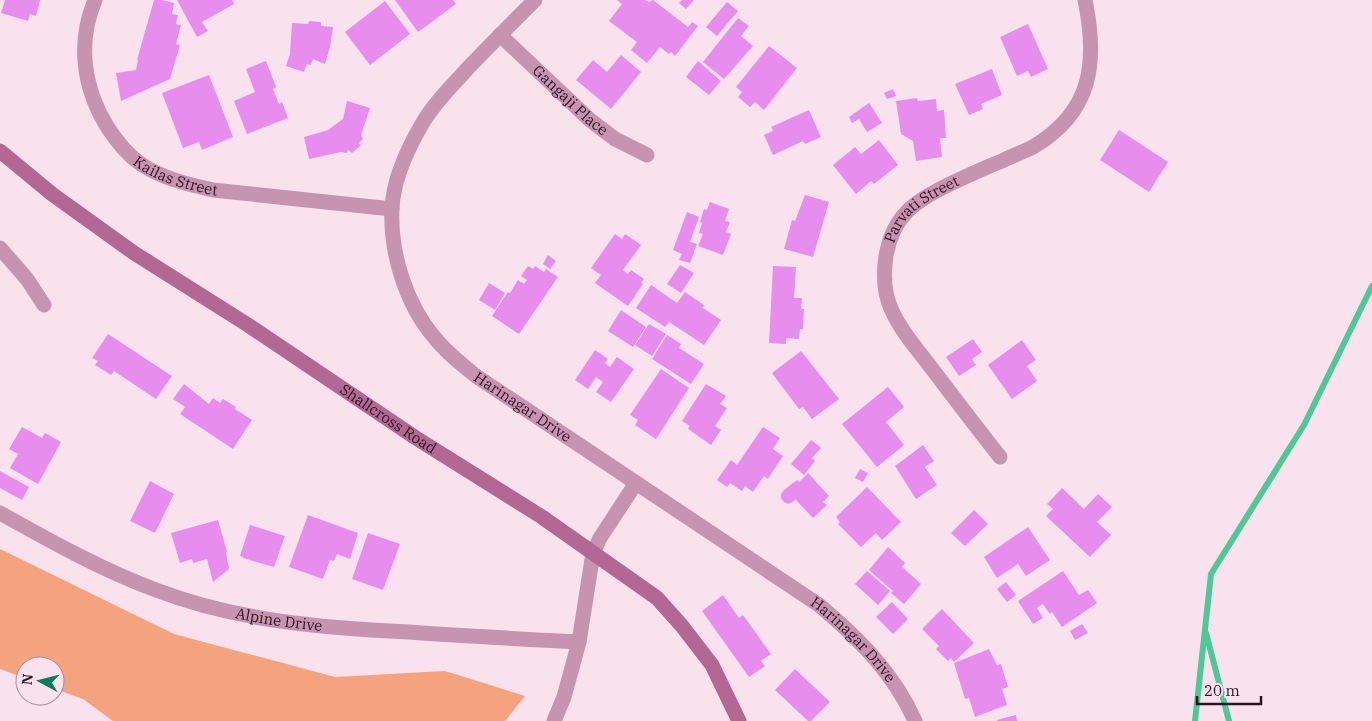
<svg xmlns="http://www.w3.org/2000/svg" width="1372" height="721" font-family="'IBM Plex Serif',serif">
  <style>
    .green { fill: #f5a37f }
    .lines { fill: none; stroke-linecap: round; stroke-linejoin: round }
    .stream { stroke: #4dc899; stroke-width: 6 }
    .building { fill: #e78ded }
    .street { stroke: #c794b0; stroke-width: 15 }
    .secondary { stroke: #b36894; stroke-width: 15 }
    .labels { text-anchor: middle; stroke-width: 4; stroke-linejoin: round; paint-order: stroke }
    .street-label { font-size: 15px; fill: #2b1522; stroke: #fae1ee }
  </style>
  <rect width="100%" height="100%" fill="#fae1ee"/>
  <path class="green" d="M0,549L174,634L335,677L445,671L525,696L505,721H113L83,699L55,689V666H25V678L0,669Z"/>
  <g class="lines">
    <path class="stream" d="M1206,633L1229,721
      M1195,721L1211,574L1304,425L1372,286"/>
  </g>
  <path class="building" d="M5,0H40L36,16L30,14L28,21L1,13Z
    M154,0H162L174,3L172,14L178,15L176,24L181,25L176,44L180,45L170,79L121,101L116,73L136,70L138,60H137Z
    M177,0H232L234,4L202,22L208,31L197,37Z
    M395,0H453L456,4L418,32Z
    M617,0H645L649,2L653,0L688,27L692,22L698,26L675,56L671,52L669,54L660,47L647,63L631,50L637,42L609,21L622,4Z
    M682,0H694L686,9L679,3Z
    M385,1L410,34L370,65L345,32Z
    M727,2L738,11L717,36L706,27Z
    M738,18L749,26L741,36L753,46L724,79L703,62Z
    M309,21L321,22V26L333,27L330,47L325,64L313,59L311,65L307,64L304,72L286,66L290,54L292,23L308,24Z
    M1028,24L1048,69L1031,77L1028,71L1017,76L1000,37Z
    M769,46L797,68L764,110L755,102L750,107L738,97L742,92L736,87Z
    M621,55L641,72L611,109L576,80L593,60L607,72Z
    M266,61L276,87L273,89L279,104L282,102L288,118L247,134L234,101L255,92L246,69Z
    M698,61L721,81L709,95L686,77Z
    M992,69L1002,95L981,104L983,109L969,115L955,84Z
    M209,75L233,137L202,150L199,142L183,148L162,93Z
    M893,89L896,96L887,99L884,93Z
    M917,98L918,101L936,99L937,111L944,110L946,138H940L942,157L916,161L913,141L901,134L896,101Z
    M347,101L370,108L361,135L363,139L359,143L361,145L352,153L348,150L347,153L341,152L309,159L304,137L328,130L343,119Z
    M869,103L882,123L867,132L859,119L852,123L849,117Z
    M809,110L821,137L805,144L803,141L773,155L764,135L773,131L771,127Z
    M1119,130L1168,162L1149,192L1100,160Z
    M879,140L898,165L874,184L871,181L856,194L833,165L855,147L861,154Z
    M805,195L829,202L813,257L784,249L792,220L795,221Z
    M710,202L729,209L725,221L730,222L726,232L731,234L723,255L698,246L703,234L699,233L702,223L700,222L704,209L707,210Z
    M687,212L699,217L690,242L697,244L690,263L679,260L682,254L673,250Z
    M615,234L622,239L625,234L641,245L623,270L628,274L631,270L644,279L641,283L643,284L628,306L595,283L601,275L591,268Z
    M548,255L556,261L550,269L543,264Z
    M680,265L694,273L681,293L667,284Z
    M528,266L533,269L535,266L544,272L546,269L558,277L519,334L492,316L508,292L510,293L518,280L524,284L527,280L521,276Z
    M773,266L796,267L794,298H802L801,309H804L803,329H800L799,339L786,338V344L769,343Z
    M489,283L505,293L495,310L479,300Z
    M651,285L677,303L685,292L704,305L703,308L721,320L704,345L669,322L665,327L636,308Z
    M621,310L646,327L633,347L608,331Z
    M649,324L666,334L652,356L635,345Z
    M108,334L172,376L156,399L114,371L111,375L95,365L98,361L92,358Z
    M667,335L681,344L679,348L704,364L691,384L652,359Z
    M973,339L982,352L972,359L976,365L959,376L946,357Z
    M1022,340L1036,360L1027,366L1037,381L1012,399L988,365Z
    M595,350L608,359L605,363L610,367L617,357L634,369L611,402L596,392L603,382L596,377L588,389L575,380Z
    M801,351L839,399L812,419L803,407L799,409L772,373Z
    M661,369L689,388L656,439L635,425L638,420L630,415Z
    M184,384L209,404L213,398L220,403L223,399L236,407L235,409L252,420L233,449L180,414L185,407L173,399Z
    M706,384L726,396L720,404L727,408L715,426L721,430L711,445L688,429L690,426L682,421Z
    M888,387L904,407L886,422L904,445L877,467L842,424Z
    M22,427L42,438L45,433L61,442L38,484L10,468L18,454L9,449Z
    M763,427L780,438L773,449L783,456L768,479L764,476L753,492L745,486L742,491L730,483L727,487L717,480L731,460L737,465Z
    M811,440L821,448L812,458L815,461L804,475L791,464Z
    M923,445L934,461L925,467L937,485L916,499L895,466Z
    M860,469L868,473L863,482L855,478Z
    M0,471L29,487L22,500L0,488Z
    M808,473L829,496L823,502L827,505L813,518L795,499L793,502L788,504L784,502L781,498V494L784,490L797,480L799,482Z
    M150,481L174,494L155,533L130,521Z
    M867,487L901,522L882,540L876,533L861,547L838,524L840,522L836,517Z
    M1062,488L1084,509L1098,494L1112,507L1097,522L1111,535L1090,557L1046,516L1053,509L1047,504Z
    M974,510L988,524L965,546L951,533Z
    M308,515L358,533L350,559L337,554L334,561L330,560L323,579L289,567Z
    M218,520L227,552H226L229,569L213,582L207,559L193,563L192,559L180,563L171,533Z
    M250,525L285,536L274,567L243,558V557L240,556Z
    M1028,527L1050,560L1026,576L1018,564L997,578L984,557Z
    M368,533L400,544L383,590L352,579Z
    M888,547L905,563L902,567L921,584L904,604L891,593L893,591L869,570Z
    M867,571L890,591L878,605L855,584Z
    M1063,571L1079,595L1088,590L1097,603L1062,627L1052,612L1050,614L1043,604L1037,608L1043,618L1033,624L1018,601Z
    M1006,582L1016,595L1007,602L997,589Z
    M723,595L739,618L743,615L771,654L761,661L765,666L749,677L702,611Z
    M892,602L908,619L893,634L876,617Z
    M942,609L974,643L954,662L951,658L948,661L936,649L939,646L922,629Z
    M1082,624L1088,633L1075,640L1070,631Z
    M989,649L997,665L1001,664L1008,687L1002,689L1007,705L975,717L969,698L965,699L954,663Z
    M795,669L830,702L811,721H808L775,690Z
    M1016,715L1017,721H997V720Z"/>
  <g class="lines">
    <g class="street">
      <path id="s1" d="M95,0C77,43 83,88 108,128C116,140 126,153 138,162C160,178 187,184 213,190L392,209"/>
      <path id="s2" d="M535,0C512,23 490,45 468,68C452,86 434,103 422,124C408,148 393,181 392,209C390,253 406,304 434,337C446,352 461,364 476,376L819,605C858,638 894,673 915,721"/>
      <path id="s3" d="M500,35L590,120L615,139L647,155"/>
      <path d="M0,248L27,279L44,305"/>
      <path id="s4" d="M1000,457C977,428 955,399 933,370C919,351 902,333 892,311C884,294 883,275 886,256C893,215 915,201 950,184C967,176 984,168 1002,161C1012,156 1023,152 1033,147C1092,112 1098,63 1085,0"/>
      <path id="s5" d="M0,513C50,541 102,570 156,590C237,621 323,628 409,632C465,636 522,639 579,642"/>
      <path d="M554,721L564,697L579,642L593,553L600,538L636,483"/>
    </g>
    <path class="secondary" id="s6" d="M0,151L52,194L134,253L248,325L416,438L542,517L657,598L682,626L712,665L739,721"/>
  </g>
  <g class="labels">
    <g class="street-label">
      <text dy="5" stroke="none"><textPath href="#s3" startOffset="96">Gangaji Place</textPath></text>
      <text dy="5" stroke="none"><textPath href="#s1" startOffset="220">Kailas Street</textPath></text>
      <text dy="5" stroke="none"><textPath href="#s4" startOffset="300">Parvati Street</textPath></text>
      <text dy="5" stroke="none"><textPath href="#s2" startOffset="510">Harinagar Drive</textPath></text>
      <text dy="5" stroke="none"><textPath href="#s6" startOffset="472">Shallcross Road</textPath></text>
      <text dy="5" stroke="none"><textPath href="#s5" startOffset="301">Alpine Drive</textPath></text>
      <text dy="5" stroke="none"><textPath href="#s2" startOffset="915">Harinagar Drive</textPath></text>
    </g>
  </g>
  <g transform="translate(40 681) rotate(277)"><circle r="24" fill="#fae1ee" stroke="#a78f9c"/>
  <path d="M0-4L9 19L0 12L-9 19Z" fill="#0a7d5a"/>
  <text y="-8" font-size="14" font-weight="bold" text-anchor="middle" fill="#2b1522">N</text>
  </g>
  <path d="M1197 696v8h64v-8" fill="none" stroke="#2b1522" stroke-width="2.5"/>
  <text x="1204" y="696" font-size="15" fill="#2b1522" stroke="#fae1ee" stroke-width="4" paint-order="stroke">20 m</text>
</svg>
